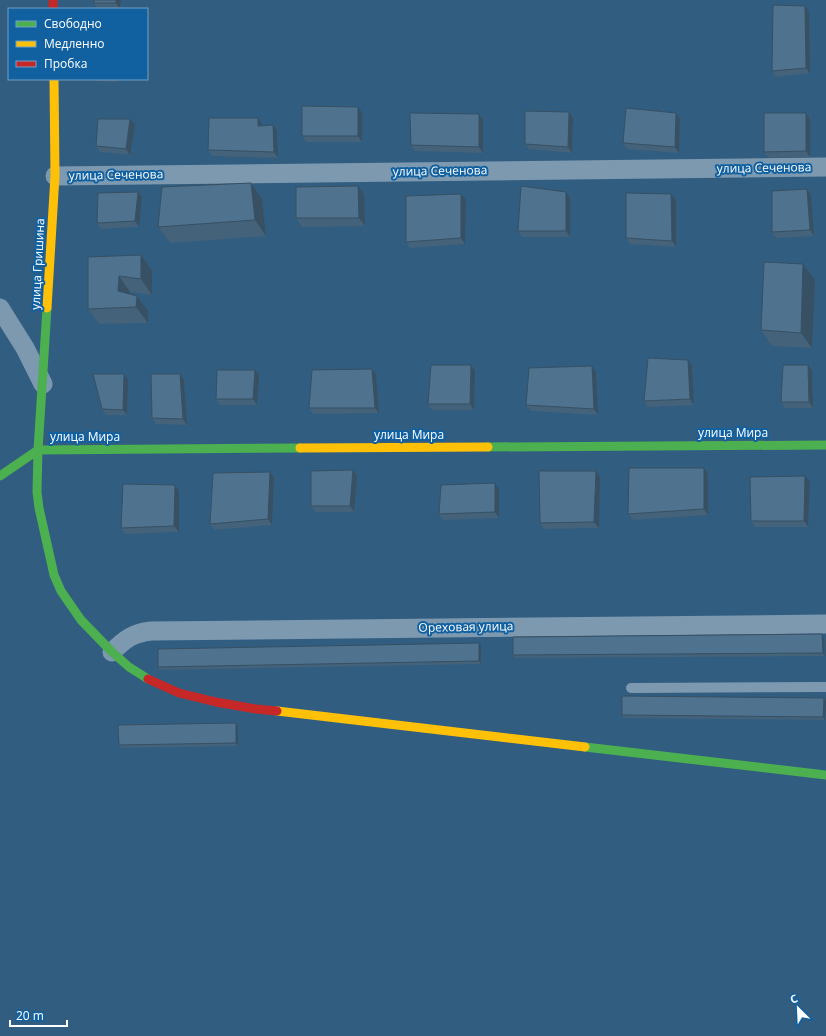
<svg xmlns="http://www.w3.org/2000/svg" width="826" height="1036" font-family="'Open Sans',sans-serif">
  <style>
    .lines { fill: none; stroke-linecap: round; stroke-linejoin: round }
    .lane { stroke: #7d99b0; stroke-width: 10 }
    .street { stroke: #7d99b0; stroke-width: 19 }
    .fast { stroke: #4caf50; stroke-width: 9 }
    .slow { stroke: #ffc107; stroke-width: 9 }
    .jam { stroke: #c62828; stroke-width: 9 }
    .wall { fill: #44627a }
    .shaded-wall { fill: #375063 }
    .building { fill: #4f728e; stroke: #375063 }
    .labels { text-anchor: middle; stroke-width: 4; stroke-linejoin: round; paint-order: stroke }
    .street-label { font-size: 12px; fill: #fff; stroke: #1161a0 }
  </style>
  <rect width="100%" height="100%" fill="#315d80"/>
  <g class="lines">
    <path class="lane" d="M631,688L826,687"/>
    <path class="street" d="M55,176L826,167
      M0,308L25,348L43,384
      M112,652C125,639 133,633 151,631L826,624"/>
    <path class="fast" d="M47,308L38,450L37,492L39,508L54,575L61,591L81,620L112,652L129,667L148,679
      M488,447L826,445
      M0,476L38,450L300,448
      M585,747L826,775"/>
    <path class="slow" d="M47,308L55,176L54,79
      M300,448L488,447
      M277,711L585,747"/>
    <path class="jam" d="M53,0V9
      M148,679L179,693L216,702L256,709L277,711"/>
  </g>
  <path class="wall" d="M121,0L120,9H98L94,3Z
    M809,12L810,73L776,77L772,71Z
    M95,79H117V82L96,81Z
    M569,112L573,118L572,153L529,149L525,144Z
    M362,113V142H306L302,136Z
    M676,113L680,119L679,153L627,149L623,143Z
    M806,113L810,119V157L769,158L764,152Z
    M130,119L135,125L130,155L100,152L96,146Z
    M483,120V153L415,151L411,145Z
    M262,124V126L277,131L278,158L212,156L208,150Z
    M251,183L262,199L266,236L170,243L158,227Z
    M138,192L142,197L139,227L101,229L97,223Z
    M364,195L365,226L302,227L296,218Z
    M811,195L814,236L776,238L772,232Z
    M570,198V237H522L518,231Z
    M466,200L465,244L410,248L406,242Z
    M676,200V247L630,244L626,238Z
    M88,257L152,271V295L130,292V294L137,296L148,311V323L99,324L88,309Z
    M815,280L812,348L772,346L761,330Z
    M808,365L812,371L813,408H785L781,402Z
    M692,366L694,405L648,407L644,401Z
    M475,371L474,410H432L428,404Z
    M596,372L598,415L531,411L526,405Z
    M259,375L257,405H220L216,399Z
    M376,375L379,413L313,414L309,408Z
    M128,380L127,415H106L102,409Z
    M184,380L187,425L156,424L152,418Z
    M353,470L357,476L354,512H315L311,506Z
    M596,471L600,477L599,528L544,529L540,523Z
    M270,472L274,478L272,525L214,530L210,524Z
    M708,474V515L633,520L628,514Z
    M810,482L808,527H755L751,521Z
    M499,489V518L443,520L439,514Z
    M179,491V532L125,534L121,528Z
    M824,637L825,656L515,658L513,655Z
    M479,643L481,646V664L160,670L158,667Z
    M824,698L826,701L825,720L624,718L622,715Z
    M236,723L238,726V746L121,748L119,745Z"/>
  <path class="shaded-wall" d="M116,0H121L120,9L116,3Z
    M805,6L809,12L810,73L806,68Z
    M358,107L362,113V142L358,136Z
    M569,112L573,118L572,153L568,147Z
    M676,113L680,119L679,153L675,147Z
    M806,113L810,119V157L806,151Z
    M479,114L483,120V153L479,147Z
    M258,118L262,124V132L258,126Z
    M130,119L135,125L130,155L126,149Z
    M273,125L277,131L278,158L274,152Z
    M251,183L262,199L266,236L255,220Z
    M358,186L364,195L365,226L359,218Z
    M807,189L811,195L814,236L810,230Z
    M138,192L142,197L139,227L135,221Z
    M566,192L570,198V237L566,231Z
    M461,194L466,200L465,244L461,238Z
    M671,194L676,200V247L672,241Z
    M141,255L152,271V295L141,279Z
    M803,264L815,280L812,348L801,333Z
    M119,276L130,292L129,307L118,291Z
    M137,296L148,311V323L136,307Z
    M688,360L692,366L694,405L690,399Z
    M471,365L475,371L474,410L470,404Z
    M808,365L812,371L813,408L809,402Z
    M592,366L596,372L598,415L594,409Z
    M372,369L376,375L379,413L375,408Z
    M255,370L259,375L257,405L253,399Z
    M124,374L128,380L127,415L123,410Z
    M180,374L184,380L187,425L183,419Z
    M704,468L708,474V515L704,509Z
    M353,470L357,476L354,512L350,506Z
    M596,471L600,477L599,528L594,522Z
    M270,472L274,478L272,525L268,519Z
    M805,476L810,482L808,527L804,521Z
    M495,483L499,489V518L495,512Z
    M175,485L179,491V532L174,526Z
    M822,634L824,637L825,656L823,653Z
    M479,643L481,646V664L479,661Z
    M824,698L826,701L825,720L823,717Z
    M236,723L238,726V746L236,743Z"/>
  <path class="building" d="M94,0H116V3H94Z
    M773,5L805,6L806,68L772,71Z
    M302,106L358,107V136H302Z
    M626,108L676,113L675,147L623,143Z
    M525,111L569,112L568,147L525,144Z
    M410,113L479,114V147L411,145Z
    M764,113H806V151L764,152Z
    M209,118H258V126L273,125L274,152L208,150Z
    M98,119H130L126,149L96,146Z
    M251,183L255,220L158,227L162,187Z
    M358,186L359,218H296V187Z
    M521,186L566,192V231H518Z
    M807,189L810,230L772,232V191Z
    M138,192L135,221L97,223L98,193Z
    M626,193L671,194L672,241L626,238Z
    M461,194V238L406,242V196Z
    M141,255V279L119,276L118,291L137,296L136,307L88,309V257Z
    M764,262L803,264L801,333L761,330Z
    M648,358L688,360L690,399L644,401Z
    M431,365H471L470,404H428Z
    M783,365H808L809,402H781Z
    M592,366L594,409L526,405L529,368Z
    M372,369L375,408H309L312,370Z
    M217,370H255L253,399H216Z
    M93,374H124L123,410L102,409Z
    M151,374H180L183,419L152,418Z
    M629,468H704V509L628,514Z
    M353,470L350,506H311V471Z
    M539,471H596L594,522L540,523Z
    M270,472L268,519L210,524L213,473Z
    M805,476L804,521H751L750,477Z
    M495,483V512L439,514L441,485Z
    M123,484L175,485L174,526L121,528Z
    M822,634L823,653L513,655V637Z
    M479,643V661L158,667V649Z
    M622,696L824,698L823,717L622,715Z
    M236,723V743L119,745L118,725Z"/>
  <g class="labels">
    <g class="street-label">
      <text transform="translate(764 168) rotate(-1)" y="4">улица Сеченова</text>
      <text transform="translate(440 171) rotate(-1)" y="4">улица Сеченова</text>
      <text transform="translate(116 175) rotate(-1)" y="4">улица Сеченова</text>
      <text transform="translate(38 264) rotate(-87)" y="4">улица Гришина</text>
      <text x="733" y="437">улица Мира</text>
      <text x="409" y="439">улица Мира</text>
      <text x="85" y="441">улица Мира</text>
      <text transform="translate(466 627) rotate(-1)" y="4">Ореховая улица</text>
    </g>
  </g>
  <rect x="8" y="8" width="140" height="72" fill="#1161a0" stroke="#70a0c6"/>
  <rect x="16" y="21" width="20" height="6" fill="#4caf50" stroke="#70a0c6"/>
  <text x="44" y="28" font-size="12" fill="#ffffff">Свободно</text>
  <rect x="16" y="41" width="20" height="6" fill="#ffc107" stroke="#70a0c6"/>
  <text x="44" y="48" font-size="12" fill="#ffffff">Медленно</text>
  <rect x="16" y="61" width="20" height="6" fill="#c62828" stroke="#70a0c6"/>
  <text x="44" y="68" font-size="12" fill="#ffffff">Пробка</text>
  <g transform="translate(798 1008) rotate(336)" stroke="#1161a0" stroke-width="3" paint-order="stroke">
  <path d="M0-3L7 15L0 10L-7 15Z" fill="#ffffff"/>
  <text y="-6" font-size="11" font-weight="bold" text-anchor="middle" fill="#ffffff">С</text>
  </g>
  <path d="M10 1020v6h57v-6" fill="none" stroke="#ffffff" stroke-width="2"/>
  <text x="16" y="1020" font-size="12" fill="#ffffff" stroke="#1161a0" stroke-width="3" paint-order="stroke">20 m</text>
</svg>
